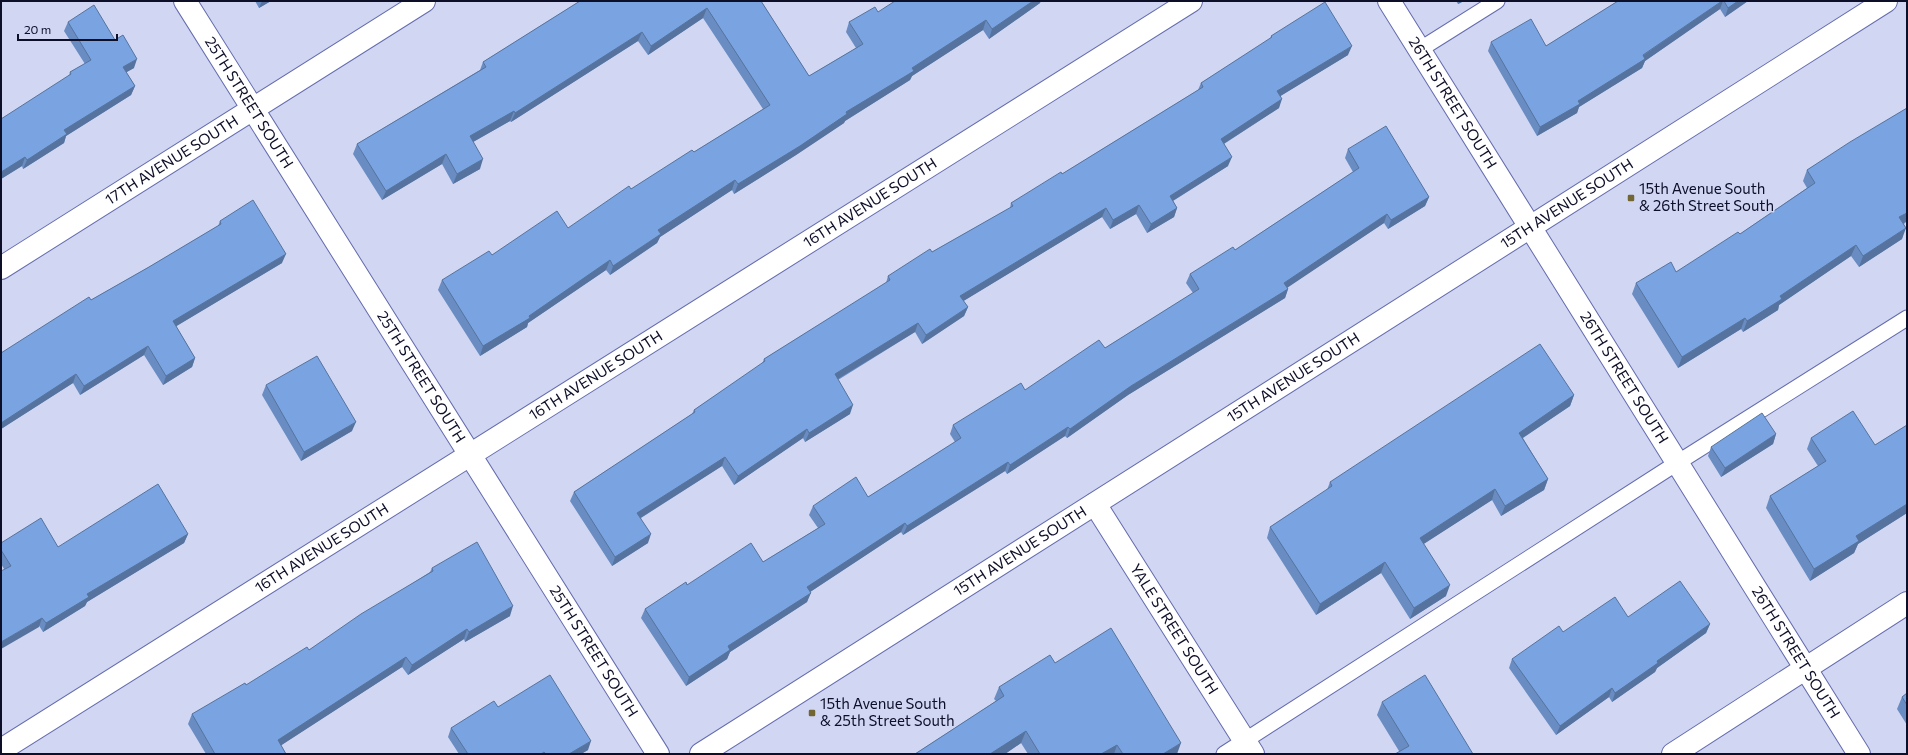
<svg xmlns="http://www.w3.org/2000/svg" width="1908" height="755" font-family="Commissioner,sans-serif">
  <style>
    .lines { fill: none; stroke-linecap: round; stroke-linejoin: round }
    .service-casing { stroke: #646cae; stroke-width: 17 }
    .minor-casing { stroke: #646cae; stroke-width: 24 }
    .tertiary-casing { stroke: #646cae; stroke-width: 24 }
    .service { stroke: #fff; stroke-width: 15 }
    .minor { stroke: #fff; stroke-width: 22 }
    .tertiary { stroke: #fff; stroke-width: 22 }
    .wall { fill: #698dc2 }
    .shaded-wall { fill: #55739e }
    .building { fill: #7aa4e1; stroke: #55739e }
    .poi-dot { fill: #726733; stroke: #d1d6f3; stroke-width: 1.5 }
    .labels { text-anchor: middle; stroke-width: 3; stroke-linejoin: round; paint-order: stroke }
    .street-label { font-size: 15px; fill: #0d0e28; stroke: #d1d6f3 }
    .poi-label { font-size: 15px; fill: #0d0e28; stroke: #d1d6f3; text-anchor: start }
  </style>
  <rect width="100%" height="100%" fill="#d1d6f3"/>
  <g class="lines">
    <g class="service-casing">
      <path id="service" d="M1419,50L1497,1
        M1224,754L1677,463L1907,318"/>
    </g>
    <g class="minor-casing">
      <g id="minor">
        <path id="s1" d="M185,1L658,754"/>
        <path id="s2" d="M1389,1L1859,754"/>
        <path id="s3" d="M1,268L424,1"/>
        <path id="s4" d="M1095,504L1253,754"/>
        <path id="s5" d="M1,750L1191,1"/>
        <path d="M1673,754L1907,603"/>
      </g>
    </g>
    <g class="tertiary-casing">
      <g id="tertiary">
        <path id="s6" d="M701,754L1886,1"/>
      </g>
    </g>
    <use href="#service" class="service"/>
    <use href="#minor" class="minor"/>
    <use href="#tertiary" class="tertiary"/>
  </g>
  <path class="wall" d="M255,1H271L259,8Z
    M580,1H761L809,76L856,48L846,32L849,22L878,12L1040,3L989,39L983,30L912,76L910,80L845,121L844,123L796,155L734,194L732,190L660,237L657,243L610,275L606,270L528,323L527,327L480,356L438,290L442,280L492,255L568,228L631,189L694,152L763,109L703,18L648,55L638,41L511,122L510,121L473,142L480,169L453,184L442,164L382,200L353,154L357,144L480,70L483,62Z
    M1456,1H1464L1458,4Z
    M1618,1H1748L1725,17L1720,9L1645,61L1642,68L1579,107L1577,113L1537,136L1488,51L1491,42L1546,46Z
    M68,22L115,40L134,68L126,72L135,86L131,95L66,136L64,143L23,169L22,166L1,179L69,76L70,72L85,64L64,31Z
    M1271,36L1348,55L1280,96L1279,108L1224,144L1228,166L1173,201L1177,208L1174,217L1147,233L1136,214L1110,229L1102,217L963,301L968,307L964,316L922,344L915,332L838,380L850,414L805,442L803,438L734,485L722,466L641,518L648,543L612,566L570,501L574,492L692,414L694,410L762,364L764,359L886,283L888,276L932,252L1010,208L1011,203L1062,174L1198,90L1201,83L1270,39Z
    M1907,108V221L1904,224L1902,239L1859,267L1851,256L1779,305L1778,310L1743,332L1741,329L1678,368L1632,294L1636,283L1676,272L1740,234L1807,188L1803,181L1807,170Z
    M1348,149L1429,197L1425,206L1388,229L1384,223L1287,287L1288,289L1285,298L1128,395L1067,438L1065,436L1007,474L1005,471L903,535L901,532L810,592L807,602L730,652L727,659L686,686L641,618L645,609L687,585L763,562L818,528L809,515L813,506L868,497L955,442L950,434L953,425L1025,390L1105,348L1193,293L1186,283L1190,274L1235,250L1353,172L1345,158Z
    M220,221L282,263L176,326L195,358L192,367L163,385L144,355L80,395L73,383L1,429V353L91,300L149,267L218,226Z
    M266,385L352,431L301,461L262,395Z
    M1574,395L1570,406L1523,438L1548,479L1544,490L1501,516L1492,500L1423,544L1446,596L1410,619L1381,573L1316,615L1267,538L1270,527L1327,490L1330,482Z
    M1907,425V513L1858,544L1854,553L1810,581L1766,508L1770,496L1818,466L1807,449L1811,438L1875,445Z
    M1776,434L1773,444L1721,477L1708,456L1711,447Z
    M188,534L184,543L87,602L85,606L43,632L1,564V543L58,547Z
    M432,568L510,616L465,642L464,639L408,675L402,667L281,745L286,754H206L188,724L192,714L246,685L309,650L430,572Z
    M1628,617L1710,624L1706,633L1657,668L1655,672L1612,702L1609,697L1556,735L1509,668L1512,659L1563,632Z
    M1055,663L1177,754H1028L1021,743L1005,754H915L996,701L994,699L999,687Z
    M1907,693V725L1897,709L1902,697Z
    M1382,702L1473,754L1399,751L1377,715Z
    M498,707L588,750L581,754H459L448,737L451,728Z"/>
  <path class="shaded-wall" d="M262,1H271L259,8Z
    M1033,1H1041L1040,3L989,39L992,29Z
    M1459,1H1464L1458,4Z
    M1722,1H1723L1720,9L1645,61L1642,68L1579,107L1577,113L1537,136L1540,127Z
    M1738,1H1748L1725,17L1728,8Z
    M707,8L703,18L648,55L651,46Z
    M986,20L983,30L912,76L910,80L845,121L844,123L796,155L734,194L738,184L912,68Z
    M642,32L638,41L511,122L515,113Z
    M1352,46L1348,55L1274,100L1277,91Z
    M137,59L134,68L120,76L123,67Z
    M135,86L131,95L66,136L64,143L23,169L27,160L64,130Z
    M1282,99L1279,108L1217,148L1221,139Z
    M514,111L510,121L466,146L470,136Z
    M446,154L442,164L382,200L386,191Z
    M25,157L22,166L1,179V172Z
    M1232,157L1228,166L1166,205L1170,196Z
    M483,159L480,169L453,184L457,174Z
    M735,180L732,190L660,237L657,243L610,275L613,266L658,230Z
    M1429,197L1425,206L1388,229L1391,220Z
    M1139,205L1136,214L1110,229L1113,220Z
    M1106,208L1102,217L957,305L960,296Z
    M1177,208L1174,217L1147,233L1151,224Z
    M1907,213V221L1895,228L1899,217Z
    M1387,214L1384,223L1281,292L1284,283Z
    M1906,228L1902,239L1859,267L1863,256Z
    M1856,245L1851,256L1779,305L1778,310L1743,332L1747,321L1780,296Z
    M286,254L282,263L170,330L173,321Z
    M610,260L606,270L528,323L527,327L480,356L483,346Z
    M1288,289L1285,298L1128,395L1067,438L1070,429L1131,386Z
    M968,307L964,316L922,344L926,335Z
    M1745,318L1741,329L1678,368L1682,357Z
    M918,323L915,332L831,383L835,374Z
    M148,346L144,355L80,395L84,386Z
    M195,358L192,367L163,385L166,376Z
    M76,374L73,383L1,429V423Z
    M1574,395L1570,406L1515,443L1519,433Z
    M853,405L850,414L805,442L809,433Z
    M356,422L352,431L301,461L304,452Z
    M1068,427L1065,436L1007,474L1010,465Z
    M807,429L803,438L734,485L738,476Z
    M1776,434L1773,444L1721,477L1725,468Z
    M725,457L722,466L634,522L637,513Z
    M1008,462L1005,471L903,535L907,526Z
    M1548,479L1544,490L1501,516L1505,506Z
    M1495,489L1492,500L1416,549L1420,538Z
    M1907,504V513L1858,544L1854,553L1810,581L1814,569L1856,536Z
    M905,523L901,532L804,596L807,587Z
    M188,534L184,543L87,602L85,606L43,632L46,623L87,594Z
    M651,534L648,543L612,566L615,557Z
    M1385,562L1381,573L1316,615L1320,604Z
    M1450,585L1446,596L1410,619L1414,608Z
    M811,593L807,602L730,652L727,659L686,686L689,677L728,646Z
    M513,606L510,616L465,642L469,632Z
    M42,618L39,627L1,649V642Z
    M1710,624L1706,633L1657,668L1655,672L1612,702L1615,693L1657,661Z
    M467,629L464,639L408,675L412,665Z
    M406,657L402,667L274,750L278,740Z
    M1612,688L1609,697L1556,735L1560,726Z
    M1026,731L1021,743L1005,754H990Z
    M591,741L588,750L581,754H569Z
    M1181,743L1177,754H1163Z
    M1117,745L1114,754H1101Z"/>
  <path class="building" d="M580,1H761L809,76L863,44L849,22L875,7L878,12L895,1H1033L992,29L986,20L912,68L914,71L846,112L847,114L800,146L738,184L735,180L658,230L661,234L613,266L610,260L529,316L530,318L483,346L442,280L489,251L492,255L557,211L568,228L629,186L631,189L692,150L694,152L770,105L707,8L651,46L642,32L515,113L514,111L470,136L483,159L457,174L446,154L386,191L357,144L486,67L483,62Z
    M1618,1H1722L1643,55L1645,59L1578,101L1580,104L1540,127L1491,42L1531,19L1546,46Z
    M1724,1H1738L1728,8Z
    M1325,2L1352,46L1277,91L1282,99L1221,139L1232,157L1170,196L1177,208L1151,224L1139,205L1113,220L1106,208L960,296L968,307L926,335L918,323L835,374L853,405L809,433L807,429L738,476L725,457L637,513L651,534L615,557L574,492L695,412L694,410L765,361L764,359L890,280L888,276L930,249L932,252L1013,206L1011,203L1061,172L1062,174L1203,87L1201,83L1272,37L1271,36Z
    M94,5L115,40L123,35L137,59L123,67L135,86L64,130L67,134L27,160L25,157L1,172V119L71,74L70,72L91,60L68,22Z
    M1907,108V213L1899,217L1906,228L1863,256L1856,245L1780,296L1782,299L1747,321L1745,318L1682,357L1636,283L1671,262L1676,272L1738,232L1740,234L1815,183L1807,170L1850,142Z
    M1386,126L1429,197L1391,220L1387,214L1284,283L1288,289L1131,386L1070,429L1068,427L1010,465L1008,462L907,526L905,523L807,587L811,593L728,646L730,650L689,677L645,609L686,582L687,585L751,543L763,562L825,524L813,506L856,477L868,497L961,438L953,425L1021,383L1025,390L1099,340L1105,348L1199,289L1190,274L1233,247L1235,250L1359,168L1348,149Z
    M253,200L286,254L173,321L195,358L166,376L148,346L84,386L76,374L1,423V353L89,297L91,300L149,267L221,224L220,221Z
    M1540,344L1574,395L1519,433L1548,479L1505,506L1495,489L1420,538L1450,585L1414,608L1385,562L1320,604L1270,527L1332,486L1330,482Z
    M317,356L356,422L304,452L266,385Z
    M1853,411L1875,445L1907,425V504L1856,536L1859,541L1814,569L1770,496L1826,461L1811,438Z
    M1762,413L1776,434L1725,468L1711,447Z
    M158,484L188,534L87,594L89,597L46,623L42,618L1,642V571L11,566L1,550V543L41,518L58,547Z
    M477,542L513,606L469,632L467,629L412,665L406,657L278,740L286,754H215L192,714L245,683L246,685L307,647L309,650L361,614L433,571L432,568Z
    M1680,581L1710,624L1657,661L1658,663L1615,693L1612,688L1560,726L1512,659L1559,626L1563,632L1615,597L1628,617Z
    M1111,628L1181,743L1163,754H1123L1117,745L1101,754H1040L1026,731L990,754H915L1004,696L999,687L1050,655L1055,663Z
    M550,675L591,741L569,754H546L544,752L541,754H468L451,728L494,701L498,707Z
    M1425,675L1473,754H1395L1409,746L1382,702Z
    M1907,693V705L1902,697Z"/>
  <g class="poi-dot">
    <rect x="1627" y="194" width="8" height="8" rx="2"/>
    <rect x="808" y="709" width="8" height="8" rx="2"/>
  </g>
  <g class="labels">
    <g class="street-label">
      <text dy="5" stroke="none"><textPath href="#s1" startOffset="120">25TH STREET SOUTH</textPath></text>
      <text dy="5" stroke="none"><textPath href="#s2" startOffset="120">26TH STREET SOUTH</textPath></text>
      <text dy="5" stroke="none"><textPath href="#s3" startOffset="202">17TH AVENUE SOUTH</textPath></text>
      <text dy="5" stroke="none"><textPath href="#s5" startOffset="1027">16TH AVENUE SOUTH</textPath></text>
      <text dy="5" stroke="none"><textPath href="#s6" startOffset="1026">15TH AVENUE SOUTH</textPath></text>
      <text dy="5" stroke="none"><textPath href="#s5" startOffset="703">16TH AVENUE SOUTH</textPath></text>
      <text dy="5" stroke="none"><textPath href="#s1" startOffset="444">25TH STREET SOUTH</textPath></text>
      <text dy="5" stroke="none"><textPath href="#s6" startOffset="702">15TH AVENUE SOUTH</textPath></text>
      <text dy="5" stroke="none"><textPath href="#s2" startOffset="444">26TH STREET SOUTH</textPath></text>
      <text dy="5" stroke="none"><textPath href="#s5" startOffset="379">16TH AVENUE SOUTH</textPath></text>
      <text dy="5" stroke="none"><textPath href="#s6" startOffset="378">15TH AVENUE SOUTH</textPath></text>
      <text dy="5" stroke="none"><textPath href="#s4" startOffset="148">YALE STREET SOUTH</textPath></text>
      <text dy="5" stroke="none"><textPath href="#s1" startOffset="768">25TH STREET SOUTH</textPath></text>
      <text dy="5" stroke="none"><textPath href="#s2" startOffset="768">26TH STREET SOUTH</textPath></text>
    </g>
    <g class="poi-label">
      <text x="1639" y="194">15th Avenue South<tspan x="1639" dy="17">&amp; 26th Street South</tspan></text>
      <text x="820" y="709">15th Avenue South<tspan x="820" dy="17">&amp; 25th Street South</tspan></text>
    </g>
  </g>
  <rect width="1908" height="755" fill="none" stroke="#0d0e28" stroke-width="4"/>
  <path d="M18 34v6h99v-6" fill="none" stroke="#0d0e28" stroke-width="2"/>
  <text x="24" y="34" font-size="12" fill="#0d0e28" stroke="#d1d6f3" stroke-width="3" paint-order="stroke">20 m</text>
</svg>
